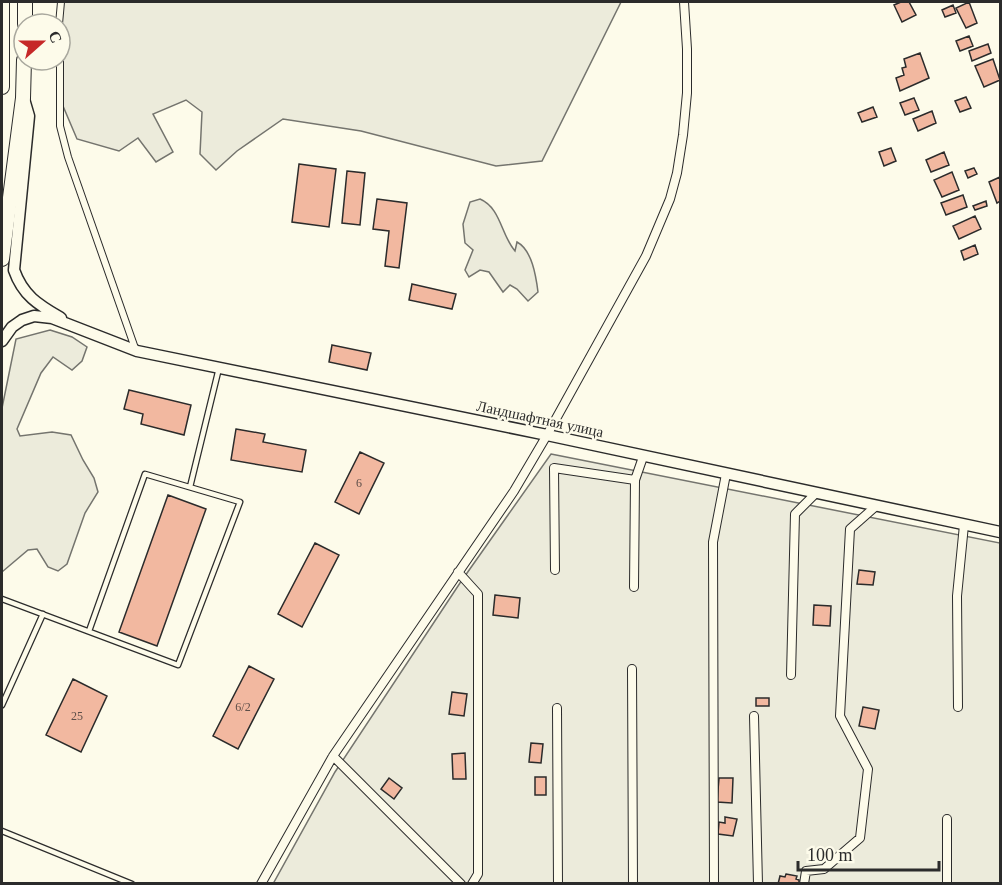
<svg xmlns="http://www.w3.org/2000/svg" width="1002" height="885" font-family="Georgia,serif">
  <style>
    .green { fill: #ecebdb; stroke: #74746e; stroke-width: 1.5 }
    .building { fill: #f2b8a0; stroke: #2b2b2b; stroke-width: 1.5 }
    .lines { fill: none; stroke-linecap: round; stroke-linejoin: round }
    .service-casing { stroke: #2b2b2b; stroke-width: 7 }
    .pedestrian-casing { stroke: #2b2b2b; stroke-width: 8 }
    .minor-casing { stroke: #2b2b2b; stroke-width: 10 }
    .tertiary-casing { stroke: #2b2b2b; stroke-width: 13 }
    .primary-casing { stroke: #2b2b2b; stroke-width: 16 }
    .service { stroke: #fdfbea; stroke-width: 4.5 }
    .pedestrian { stroke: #fdfbea; stroke-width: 6 }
    .minor { stroke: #fdfbea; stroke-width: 8 }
    .tertiary { stroke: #fdfbea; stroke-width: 10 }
    .primary { stroke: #fdfbea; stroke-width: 14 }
    .labels { text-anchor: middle; stroke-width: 4.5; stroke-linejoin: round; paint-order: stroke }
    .number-label { font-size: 12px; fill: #5d4e48 }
    .street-label { font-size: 15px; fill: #2b2b2b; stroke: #fdfbea }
  </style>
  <rect width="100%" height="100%" fill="#fdfbea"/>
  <path class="green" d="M63,2H621L542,161L496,166L361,131L283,119L237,151L216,170L200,154L202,112L186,100L153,114L173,152L156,162L138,138L119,151L77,139L63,106L60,28Z
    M480,199C501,208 501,235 515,251L517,242C532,250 536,276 538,292L528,301L517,289L510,285L503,292L489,272L480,270L469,277L465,270L473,250L465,243L463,224L470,202Z
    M50,330L72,337L87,347L82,361L72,370L53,357L41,373L17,429L20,436L52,432L71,435L83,460L94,478L98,492L85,513L67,564L58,571L48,567L37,549L28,550L2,572V408L16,339Z
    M551,454L1000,543V883L273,884L335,772L460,583Z"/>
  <path class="building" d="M901,2H909L916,15L902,22L894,5Z
    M969,2L977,23L966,28L956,8Z
    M953,5L956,13L945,17L942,10Z
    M969,36L973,46L960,51L956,41Z
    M988,44L991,53L972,61L969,51Z
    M920,53L929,78L900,91L896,78L904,75L902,68L906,67L904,59Z
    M993,59L1000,80L984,87L975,66Z
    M966,97L971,108L960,112L955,101Z
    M914,98L919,110L905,115L900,103Z
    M873,107L877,117L862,122L858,113Z
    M932,111L936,123L918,131L913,119Z
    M891,148L896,161L884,166L879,152Z
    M944,152L949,165L931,172L926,160Z
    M299,164L336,169L329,227L292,222Z
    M974,168L977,174L968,178L965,171Z
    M347,171L365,173L360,225L342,223Z
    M952,172L959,190L942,197L934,180Z
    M1000,177V201L997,203L989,182Z
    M963,195L967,207L946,215L941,203Z
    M377,199L407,203L399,268L385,266L389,231L373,229Z
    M986,201L987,206L975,210L973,206Z
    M975,216L981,229L959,239L953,226Z
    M975,245L978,254L964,260L961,251Z
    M412,284L456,294L452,309L409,300Z
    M332,345L371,353L367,370L329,362Z
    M129,390L191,405L184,435L141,424L143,414L124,409Z
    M236,429L265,434L263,442L306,450L302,472L231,460Z
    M360,452L384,463L359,514L335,502Z
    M168,495L206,509L157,646L119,632Z
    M315,543L339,555L302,627L278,614Z
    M859,570L875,572L873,585L857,584Z
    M495,595L520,598L518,618L493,615Z
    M814,605L831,606L830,626L813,625Z
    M249,666L274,679L238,749L213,736Z
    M73,679L107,696L81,752L46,735Z
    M452,692L467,694L464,716L449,714Z
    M756,698H769V706H756Z
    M863,707L879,710L875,729L859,726Z
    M531,743L543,744L541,763L529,762Z
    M465,753L466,779H453L452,754Z
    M535,777H546V795H535Z
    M389,778L402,788L394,799L381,789Z
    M719,778H733L732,803L717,802Z
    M725,817L737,819L733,836L718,834L719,822L725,823Z
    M786,874L797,876L796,879L799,880V884H778L780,876L785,877Z"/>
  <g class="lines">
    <g class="service-casing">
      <path id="service" d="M190,487L219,368
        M2,599C60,621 119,643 178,665L240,502L145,474L89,631
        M2,705L43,614
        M2,831L132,884"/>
    </g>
    <g class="pedestrian-casing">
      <path id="pedestrian" d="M59,24L61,2
        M60,60V126L68,157L136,351"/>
    </g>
    <g class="minor-casing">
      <path id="minor" d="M555,570L554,468L635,480
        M458,572L478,594V874L472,884
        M634,587L635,480L643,457
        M632,669L633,884
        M791,675L795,514L816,493
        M958,707L957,596L964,525
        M557,708L558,884
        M754,716L758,884
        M333,756L461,884
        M261,884L333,756L514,491L547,435L646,256L670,199L677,173L683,135L687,93V49L684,2
        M714,884L713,542L726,474
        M804,884L806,871L824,869L860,838L868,769L840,716L850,529L876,506
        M947,884V819"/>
    </g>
    <g class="tertiary-casing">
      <path id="tertiary" d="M24,99L29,116L14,270C23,296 39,305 61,318
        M2,341L12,327L22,320L34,316L52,318L137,351L547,435L1000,532"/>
    </g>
    <g class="primary-casing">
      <path id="primary" d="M25,2V24
        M2,87V2
        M2,259L23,98L24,60"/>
    </g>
    <use href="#service" class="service"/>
    <use href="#pedestrian" class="pedestrian"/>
    <use href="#minor" class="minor"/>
    <use href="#tertiary" class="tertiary"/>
    <use href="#primary" class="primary"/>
  </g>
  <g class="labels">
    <g class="number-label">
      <text x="359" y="487">6</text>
      <text x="243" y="711">6/2</text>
      <text x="77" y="720">25</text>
    </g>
    <g class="street-label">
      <text transform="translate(540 419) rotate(12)" y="5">Ландшафтная улица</text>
    </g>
  </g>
  <rect width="1002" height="885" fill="none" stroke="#2b2b2b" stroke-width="6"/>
  <g transform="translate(42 42) rotate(69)"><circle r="28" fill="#fdfbea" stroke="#a9a89e" stroke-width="1.5"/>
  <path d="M0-4.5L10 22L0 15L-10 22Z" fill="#c62828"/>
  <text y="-9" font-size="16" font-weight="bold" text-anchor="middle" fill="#2b2b2b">С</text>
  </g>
  <path d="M798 861v9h141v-9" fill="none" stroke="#2b2b2b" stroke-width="3"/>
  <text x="807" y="861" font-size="18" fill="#2b2b2b" stroke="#fdfbea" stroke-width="4.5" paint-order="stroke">100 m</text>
</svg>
